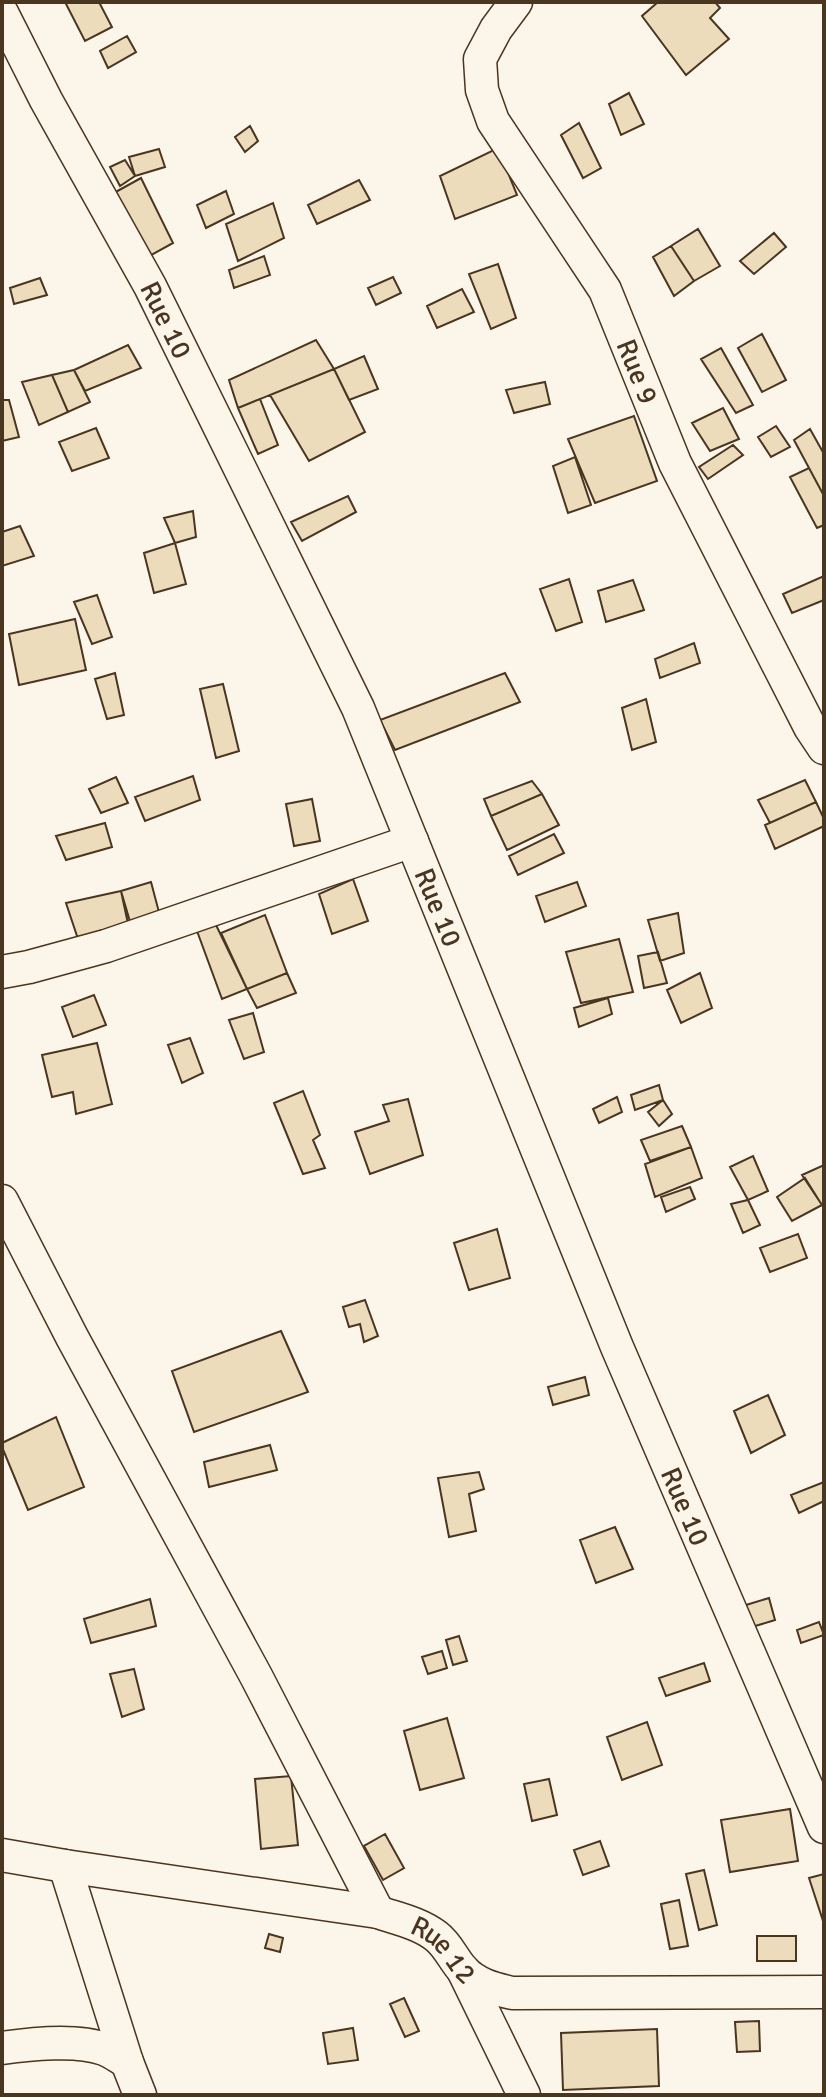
<svg xmlns="http://www.w3.org/2000/svg" width="826" height="2097" font-family="Signika,sans-serif">
  <style>
    .building { fill: #ecdcbc; stroke: #4a3520; stroke-width: 2 }
    .lines { fill: none; stroke-linecap: round; stroke-linejoin: round }
    .minor-casing { stroke: #4a3520; stroke-width: 35 }
    .minor { stroke: #fbf6e9; stroke-width: 32 }
    .labels { text-anchor: middle; stroke-width: 6; stroke-linejoin: round; paint-order: stroke }
    .street-label { font-size: 28px; fill: #4a3520; stroke: #fbf6e9 }
  </style>
  <rect width="100%" height="100%" fill="#fbf6e9"/>
  <path class="building" d="M65,2H99L112,27L85,41Z
    M658,2H715L720,8L710,18L729,39L686,75L642,16Z
    M127,36L136,52L108,68L100,51Z
    M629,93L644,124L621,135L609,104Z
    M579,123L601,168L583,178L561,135Z
    M250,126L258,141L245,152L235,137Z
    M498,148L517,195L455,219L440,176Z
    M159,149L165,167L135,176L129,157Z
    M125,160L135,176L120,186L110,167Z
    M141,178L173,243L144,259L112,194Z
    M359,180L370,200L317,224L308,205Z
    M226,191L234,214L206,228L197,205Z
    M273,203L284,238L238,261L226,224Z
    M698,229L720,266L694,281L671,246Z
    M774,233L786,247L754,274L740,261Z
    M671,246L694,281L674,296L653,257Z
    M264,256L270,275L234,288L229,270Z
    M498,264L516,318L491,329L469,274Z
    M393,277L401,293L376,305L368,288Z
    M40,278L47,295L14,304L10,288Z
    M462,289L474,312L437,328L427,306Z
    M762,334L786,380L762,392L738,348Z
    M316,340L334,369L238,408L229,380Z
    M128,345L141,368L85,391L74,370Z
    M721,348L753,405L736,413L701,359Z
    M364,356L378,389L349,400L334,369Z
    M334,369L365,432L309,461L270,395Z
    M74,370L90,402L68,412L52,375Z
    M52,375L68,412L39,425L22,382Z
    M545,382L550,404L514,413L506,390Z
    M260,399L278,445L258,454L238,408Z
    M2,400H9L19,437L2,441Z
    M723,408L739,439L710,451L692,423Z
    M634,416L657,481L595,503L568,439Z
    M776,426L790,447L771,457L758,437Z
    M96,428L109,458L72,471L59,442Z
    M810,429L824,454V496L794,440Z
    M733,445L743,455L708,479L699,467Z
    M575,457L591,505L568,513L553,466Z
    M809,468L824,496V525L817,528L790,477Z
    M348,496L356,512L302,541L291,522Z
    M193,511L196,537L175,543L164,518Z
    M20,526L34,556L2,566V532Z
    M175,543L186,584L154,593L144,553Z
    M824,576V600L792,613L783,594Z
    M569,579L582,622L556,631L540,589Z
    M633,580L644,610L606,622L598,591Z
    M97,595L112,637L92,644L74,602Z
    M75,619L86,670L19,685L9,634Z
    M694,643L700,663L660,678L655,659Z
    M115,673L124,715L107,719L95,679Z
    M505,673L520,702L395,750L380,720Z
    M223,684L239,751L216,758L200,689Z
    M646,699L656,742L632,750L622,708Z
    M193,776L200,800L145,821L135,797Z
    M116,777L128,803L101,813L89,789Z
    M805,780L816,802L770,823L758,800Z
    M532,781L542,794L491,816L484,799Z
    M542,794L559,825L507,850L491,816Z
    M312,799L320,841L294,846L286,804Z
    M816,802L824,819V826L775,849L765,825Z
    M105,823L112,847L66,860L56,836Z
    M554,834L564,853L518,875L509,856Z
    M353,879L368,921L332,934L319,894Z
    M151,882L160,916L131,925L121,891Z
    M577,882L586,906L545,922L536,896Z
    M121,891L130,933L81,948L66,903Z
    M678,913L684,953L660,961L648,920Z
    M265,915L287,973L247,989L221,933Z
    M216,925L247,989L222,999L197,931Z
    M619,939L633,992L581,1003L566,952Z
    M658,952L667,983L644,988L638,956Z
    M287,973L296,993L257,1008L247,989Z
    M700,973L712,1008L681,1023L667,990Z
    M94,995L106,1025L73,1037L62,1007Z
    M608,998L612,1014L579,1027L574,1008Z
    M253,1013L264,1052L244,1059L229,1020Z
    M190,1038L203,1073L182,1083L168,1045Z
    M97,1043L112,1104L76,1114L73,1092L52,1097L42,1055Z
    M659,1085L663,1100L635,1110L631,1095Z
    M303,1091L320,1135L313,1140L325,1168L303,1174L274,1103Z
    M617,1097L622,1112L599,1123L593,1109Z
    M408,1099L423,1155L370,1174L355,1132L389,1121L383,1105Z
    M663,1100L672,1114L659,1126L648,1112Z
    M682,1126L691,1147L650,1161L641,1140Z
    M691,1147L702,1178L655,1197L645,1164Z
    M753,1156L768,1191L748,1200L730,1167Z
    M824,1165V1204L822,1205L802,1175Z
    M805,1178L822,1205L792,1221L777,1197Z
    M690,1187L695,1199L666,1212L661,1197Z
    M748,1200L760,1225L743,1233L731,1204Z
    M497,1229L510,1278L469,1290L454,1243Z
    M798,1234L807,1258L770,1272L760,1248Z
    M365,1300L378,1336L364,1342L360,1324L349,1327L343,1307Z
    M281,1331L308,1392L194,1432L172,1371Z
    M585,1377L589,1395L553,1405L548,1387Z
    M768,1395L785,1435L751,1453L734,1411Z
    M56,1417L84,1487L28,1510L2,1447V1443Z
    M270,1445L277,1470L209,1487L204,1462Z
    M479,1472L484,1489L469,1494L476,1531L449,1537L438,1478Z
    M824,1482V1501L799,1513L791,1495Z
    M615,1527L633,1569L596,1583L580,1540Z
    M769,1598L775,1620L752,1627L746,1605Z
    M150,1599L156,1626L91,1643L84,1619Z
    M819,1622L824,1635L801,1643L797,1630Z
    M459,1636L467,1661L453,1665L446,1640Z
    M442,1651L447,1668L428,1674L422,1657Z
    M704,1663L710,1681L666,1696L659,1678Z
    M134,1669L144,1709L122,1717L110,1674Z
    M447,1718L464,1778L420,1790L404,1731Z
    M647,1722L662,1765L622,1780L607,1737Z
    M291,1776L298,1845L261,1849L255,1779Z
    M549,1779L557,1815L532,1821L524,1784Z
    M790,1809L798,1861L730,1872L721,1820Z
    M385,1834L404,1868L383,1880L364,1846Z
    M600,1841L609,1866L583,1875L574,1850Z
    M704,1870L717,1925L699,1930L686,1874Z
    M824,1874V1924L809,1878Z
    M679,1900L688,1946L670,1949L661,1904Z
    M269,1934L283,1938L280,1952L265,1948Z
    M757,1936H796V1961H757Z
    M404,1998L419,2031L405,2037L390,2004Z
    M759,2021L760,2051L737,2052L735,2022Z
    M353,2028L358,2060L328,2064L323,2033Z
    M657,2029L659,2086L563,2090L561,2033Z"/>
  <g class="lines">
    <g class="minor-casing">
      <g id="minor">
        <path id="s1" d="M516,2L496,29L480,59L482,90L493,121L605,290L675,463L810,727L824,748"/>
        <path id="s2" d="M2,13L46,100L150,286L358,708L617,1347L824,1827"/>
        <path d="M2,972L29,967L106,946L412,841"/>
        <path d="M2,1201L72,1337L256,1676L378,1912"/>
        <path id="s3" d="M2,1855L65,1866L378,1912C398,1919 419,1923 436,1936C448,1945 453,1959 463,1970C475,1984 494,1989 512,1993L824,1992"/>
        <path d="M65,1866L127,2062L140,2095"/>
        <path d="M463,1970L524,2095"/>
        <path d="M2,2048C29,2044 78,2039 104,2049C112,2052 120,2058 127,2062"/>
      </g>
    </g>
    <use href="#minor" class="minor"/>
  </g>
  <g class="labels">
    <g class="street-label">
      <text dy="10" stroke="none"><textPath href="#s2" startOffset="348">Rue 10</textPath></text>
      <text dy="10" stroke="none"><textPath href="#s1" startOffset="422">Rue 9</textPath></text>
      <text dy="10" stroke="none"><textPath href="#s2" startOffset="996">Rue 10</textPath></text>
      <text dy="10" stroke="none"><textPath href="#s2" startOffset="1644">Rue 10</textPath></text>
      <text dy="10" stroke="none"><textPath href="#s3" startOffset="458">Rue 12</textPath></text>
    </g>
  </g>
  <rect width="826" height="2097" fill="none" stroke="#4a3520" stroke-width="8"/>
</svg>
